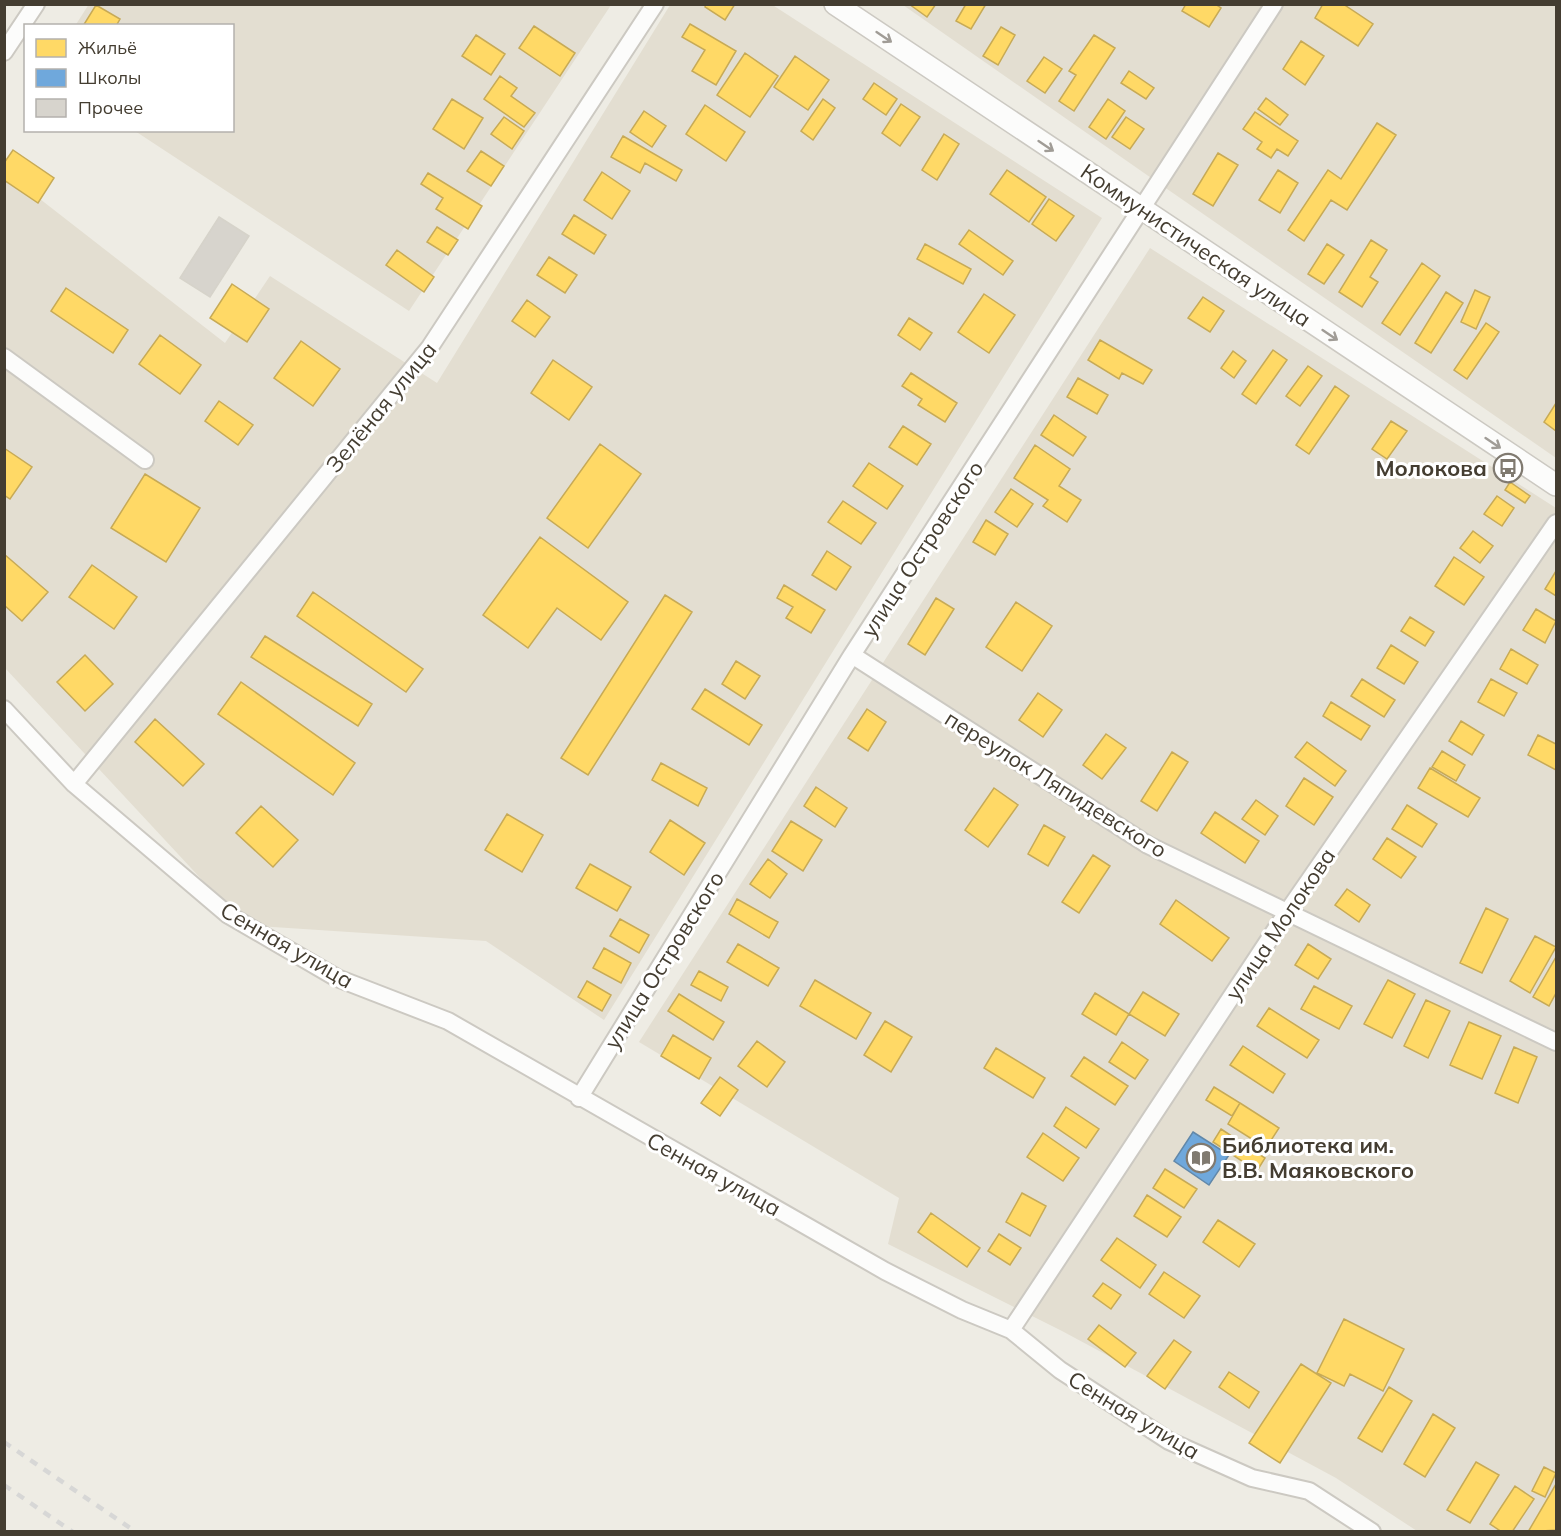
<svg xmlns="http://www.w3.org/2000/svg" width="1561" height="1536" font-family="Mulish,sans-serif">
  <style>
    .residential { fill: #e3ded1 }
    .homes { fill: #ffd966; stroke: #c7aa56; stroke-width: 1.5 }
    .schools { fill: #6fa8dc; stroke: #6288a9; stroke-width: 1.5 }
    .building { fill: #d7d4cd; stroke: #d6d3ca; stroke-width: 1.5 }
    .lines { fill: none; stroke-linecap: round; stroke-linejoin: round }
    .minor-casing { stroke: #ccc9c2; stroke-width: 20 }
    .tertiary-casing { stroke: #ccc9c2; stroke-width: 24 }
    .minor { stroke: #fcfcfb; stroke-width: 16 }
    .tertiary { stroke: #fcfcfb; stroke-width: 21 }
    .rail { stroke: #d7d7d6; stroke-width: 4.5; stroke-dasharray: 8 8; stroke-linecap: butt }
    .oneway { stroke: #a09c96 }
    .labels { text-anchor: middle; stroke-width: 6; stroke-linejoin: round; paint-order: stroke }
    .street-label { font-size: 22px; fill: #443d31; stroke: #fff }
    .poi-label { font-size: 22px; font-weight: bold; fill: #443d31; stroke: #fff; text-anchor: end }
  </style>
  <rect width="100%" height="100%" fill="#eeece4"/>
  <path class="residential" d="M89,4L611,5L409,311L135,131L232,130V26H75Z
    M771,4L1102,218L604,1020L486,941L244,925L5,668L4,171L225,343L270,276L437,383L670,5Z
    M903,5H1556V458L1157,182Z
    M1150,248L1556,508V1531H1417L1336,1478L1062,1331L888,1244L899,1198L639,1042Z"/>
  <path class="homes" d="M706,4H735L725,20L705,7Z
    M909,4H936L927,17Z
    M966,4H986L971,29L956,21Z
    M1186,4H1215L1221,8L1209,27L1182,11Z
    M1323,4H1343L1373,24L1358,46L1315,18Z
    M96,5L120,19L116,26H83Z
    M690,24L736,51L716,85L692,71L705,50L682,37Z
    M534,26L575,53L560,76L519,48Z
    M1001,27L1015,35L998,65L983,56Z
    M476,35L505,54L491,75L462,56Z
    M1094,35L1115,48L1074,111L1059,101L1076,75L1069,71Z
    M1301,41L1324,56L1305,85L1283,69Z
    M745,53L778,76L750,117L717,95Z
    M795,56L829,80L808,110L774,87Z
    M1044,57L1062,69L1045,93L1027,81Z
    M1129,71L1154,88L1146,99L1121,83Z
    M500,76L517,88L511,96L535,113L524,127L484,99Z
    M874,83L897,99L886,115L863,99Z
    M1266,98L1288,115L1280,125L1258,109Z
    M452,99L483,118L464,149L433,129Z
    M823,99L835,108L813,140L801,131Z
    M1108,99L1125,111L1106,139L1089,127Z
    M901,104L920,117L900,146L882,133Z
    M705,105L745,132L726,161L686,134Z
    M644,111L666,126L652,147L630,132Z
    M1255,112L1298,141L1288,156L1277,149L1271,158L1257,149L1262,142L1243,129Z
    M504,117L524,131L512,149L491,134Z
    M1126,117L1144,129L1130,149L1112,137Z
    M1377,123L1396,135L1347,210L1331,200L1304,241L1288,230L1328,170L1341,179Z
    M944,134L959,144L937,180L922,170Z
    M623,136L682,170L676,181L645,163L640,173L611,157Z
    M13,150L54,178L38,203L4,180V163Z
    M481,151L504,166L491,186L467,171Z
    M1218,153L1238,165L1213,206L1193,194Z
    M1007,170L1046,197L1029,222L990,194Z
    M1278,170L1298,183L1280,213L1259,200Z
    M602,172L630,191L612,219L584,200Z
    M428,173L482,206L468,229L436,209L443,198L421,184Z
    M1049,199L1074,216L1056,241L1032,224Z
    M574,215L606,235L594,254L562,234Z
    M437,227L458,240L448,255L427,242Z
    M969,230L1013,261L1003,275L959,244Z
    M1371,240L1387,250L1370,277L1378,282L1362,307L1339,292Z
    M925,244L971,269L963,284L917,259Z
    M1327,244L1344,255L1324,284L1308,274Z
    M397,250L434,277L424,292L386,265Z
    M549,257L577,275L565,293L537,275Z
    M1422,263L1440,276L1400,335L1382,323Z
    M232,284L269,309L247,342L210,318Z
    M66,288L128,330L113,353L51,311Z
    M1475,290L1490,297L1476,329L1461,322Z
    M1446,292L1463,303L1431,353L1415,343Z
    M984,294L1015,315L989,353L958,332Z
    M1203,297L1224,311L1210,332L1188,318Z
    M527,300L550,317L535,337L512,321Z
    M909,318L932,333L920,350L898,335Z
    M1486,323L1499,332L1467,379L1454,370Z
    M160,335L201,365L180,394L139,364Z
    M1100,340L1152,370L1143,384L1122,373L1119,379L1088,360Z
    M301,341L340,369L313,406L274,378Z
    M1273,350L1287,360L1256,404L1242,394Z
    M1233,351L1246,361L1234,378L1221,368Z
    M553,360L592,387L569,420L531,393Z
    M1308,366L1322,376L1300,406L1286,396Z
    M911,373L957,403L945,422L918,405L922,399L902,386Z
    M1078,378L1108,395L1097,414L1067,397Z
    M1335,386L1349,396L1309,454L1296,445Z
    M219,401L253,425L238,445L205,421Z
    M1556,403V431L1544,422Z
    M1054,415L1086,437L1073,456L1041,435Z
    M1391,421L1407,431L1387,459L1372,449Z
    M903,426L931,444L917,465L889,447Z
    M600,444L641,474L588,548L547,518Z
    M1035,445L1070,469L1059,486L1081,500L1067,522L1043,506L1048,500L1014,478Z
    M4,448L32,467L10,499L4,495Z
    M869,463L903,486L887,509L853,486Z
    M145,474L200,508L166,562L111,528Z
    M1510,482L1530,496L1525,503L1505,490Z
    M1011,489L1033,504L1017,527L995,512Z
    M1497,496L1514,508L1502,526L1484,514Z
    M843,501L876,523L861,544L828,522Z
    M986,520L1008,534L995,555L973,542Z
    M1473,531L1493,546L1480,563L1460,548Z
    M540,537L628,602L601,640L557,608L528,648L483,615Z
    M827,551L851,567L836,590L812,575Z
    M4,554L48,592L22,621L4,605Z
    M1454,557L1484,577L1464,605L1435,586Z
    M92,565L137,597L114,629L69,597Z
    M1556,571V596L1545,589Z
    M784,585L825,610L811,633L786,618L793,607L777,598Z
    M313,592L423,669L406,692L297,616Z
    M665,595L692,612L588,775L561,758Z
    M936,598L954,609L925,655L908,644Z
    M1016,602L1052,626L1022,671L986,647Z
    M1536,609L1556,621L1545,643L1523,630Z
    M1410,617L1434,632L1425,646L1401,631Z
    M265,636L372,704L358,726L251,657Z
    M1391,645L1418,662L1404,684L1377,668Z
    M1511,649L1538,665L1527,684L1500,669Z
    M85,655L113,684L85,711L57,682Z
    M736,661L760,676L745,699L722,684Z
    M1362,679L1395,700L1384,717L1351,696Z
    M1491,679L1517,693L1504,716L1478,702Z
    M241,682L355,763L333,795L218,714Z
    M705,689L762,725L749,745L692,709Z
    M1038,693L1062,710L1043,737L1019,720Z
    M1331,702L1370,726L1361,740L1323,716Z
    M867,709L886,722L868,751L848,738Z
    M155,719L204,764L183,786L135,742Z
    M1461,721L1484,735L1472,755L1449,741Z
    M1106,734L1126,748L1102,779L1083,765Z
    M1538,735L1556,744V770L1528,755Z
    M1307,742L1346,771L1335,786L1295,757Z
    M1442,751L1465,765L1456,781L1432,767Z
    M1172,752L1188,762L1157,811L1141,801Z
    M661,763L707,788L698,806L652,780Z
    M1430,768L1480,798L1468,817L1418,788Z
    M1304,778L1333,797L1314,825L1286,806Z
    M816,787L847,808L835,827L804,806Z
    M994,788L1018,805L988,847L965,830Z
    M1256,800L1278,816L1265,835L1242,819Z
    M1407,805L1437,824L1422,847L1392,829Z
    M261,806L298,840L273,867L236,833Z
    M1215,812L1259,841L1245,863L1201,833Z
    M507,814L543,835L522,872L485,850Z
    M670,820L705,843L684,875L650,852Z
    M791,821L822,840L803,871L772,851Z
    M1044,825L1065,837L1048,866L1028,854Z
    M1387,838L1416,857L1401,878L1373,859Z
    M1093,855L1110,866L1079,913L1062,902Z
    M768,859L787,874L770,898L750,884Z
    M590,864L631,887L617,911L576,888Z
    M1347,889L1370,905L1359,922L1335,905Z
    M737,899L778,922L769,938L729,914Z
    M1176,900L1229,938L1212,961L1160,924Z
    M1486,908L1508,919L1482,973L1460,963Z
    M620,919L649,935L639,953L610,936Z
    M1535,936L1556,947L1530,993L1510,981Z
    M738,944L779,968L768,986L727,962Z
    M1308,944L1331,959L1318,979L1295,965Z
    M604,948L631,963L621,983L593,968Z
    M1556,957V993L1549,1006L1533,997Z
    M699,971L728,987L721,1001L691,985Z
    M815,980L871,1013L856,1039L800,1006Z
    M1388,980L1415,994L1392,1038L1364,1024Z
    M587,981L611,995L602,1011L578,997Z
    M1314,986L1352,1006L1339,1029L1301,1009Z
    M1143,992L1179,1014L1165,1036L1129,1014Z
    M1095,993L1129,1014L1116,1035L1082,1014Z
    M679,994L724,1022L713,1040L668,1011Z
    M1426,1000L1450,1011L1428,1058L1404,1046Z
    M1269,1008L1319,1040L1307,1058L1257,1026Z
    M885,1021L912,1037L891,1072L864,1055Z
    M1469,1022L1501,1036L1482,1079L1450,1065Z
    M673,1035L711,1058L699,1079L661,1056Z
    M757,1041L785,1062L767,1087L738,1066Z
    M1122,1042L1148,1060L1135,1079L1109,1062Z
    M1243,1046L1285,1074L1273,1093L1230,1065Z
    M1514,1047L1537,1057L1518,1103L1495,1093Z
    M996,1048L1045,1078L1033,1098L984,1068Z
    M1084,1057L1128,1086L1115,1105L1071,1076Z
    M720,1077L738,1090L720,1116L701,1103Z
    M1214,1087L1240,1103L1232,1116L1206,1100Z
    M1240,1103L1279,1128L1266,1148L1228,1124Z
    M1066,1107L1099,1129L1086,1148L1054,1126Z
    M1221,1129L1265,1158L1257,1171L1213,1142Z
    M1043,1133L1079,1158L1063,1181L1027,1157Z
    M1165,1169L1197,1189L1184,1208L1153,1188Z
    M1022,1193L1046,1206L1030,1236L1006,1222Z
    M1147,1195L1181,1217L1167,1237L1134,1216Z
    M931,1213L980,1248L967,1267L918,1232Z
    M1218,1220L1255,1244L1239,1267L1203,1242Z
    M999,1234L1021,1248L1010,1265L988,1251Z
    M1117,1238L1156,1265L1140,1288L1101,1260Z
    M1164,1272L1200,1296L1184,1318L1149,1294Z
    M1103,1283L1121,1295L1111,1309L1093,1296Z
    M1344,1319L1404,1349L1383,1391L1350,1374L1344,1386L1317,1373Z
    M1099,1325L1136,1353L1125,1367L1088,1339Z
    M1174,1340L1191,1352L1165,1389L1147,1376Z
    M1301,1364L1331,1383L1280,1463L1249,1443Z
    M1229,1372L1259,1392L1249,1408L1219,1387Z
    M1389,1387L1412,1401L1382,1452L1358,1438Z
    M1433,1414L1455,1428L1425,1477L1404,1464Z
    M1476,1462L1499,1475L1470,1523L1447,1510Z
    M1544,1467L1556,1473L1545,1497L1532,1491Z
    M1556,1484V1530L1528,1532Z
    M1515,1486L1534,1499L1512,1532H1502L1490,1524Z"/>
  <path class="schools" d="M1193,1132L1229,1155L1209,1185L1174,1161Z"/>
  <path class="building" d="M219,217L249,236L210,297L180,278Z"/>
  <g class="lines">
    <g class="minor-casing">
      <path id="minor" d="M4,52L36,4
        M4,357L145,460
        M852,655L1148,845L1556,1042
        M4,709L74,784L227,914L337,978L448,1021L885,1271L962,1310L1011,1330L1060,1370L1169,1441L1252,1478L1309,1491L1372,1532
        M74,784L430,347L655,4
        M579,1098L852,655L1274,4
        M1011,1330L1288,911L1556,523"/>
    </g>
    <g class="tertiary-casing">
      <path id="tertiary" d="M835,4L1556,485"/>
    </g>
    <use href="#minor" class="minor"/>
    <use href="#tertiary" class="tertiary"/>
    <path class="rail" d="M4,1442L136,1532
      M4,1485L73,1532"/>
  </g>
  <defs><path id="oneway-shaft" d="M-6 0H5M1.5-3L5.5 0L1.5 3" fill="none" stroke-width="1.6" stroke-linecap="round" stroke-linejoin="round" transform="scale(1.5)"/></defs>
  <g class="oneway">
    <use href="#oneway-shaft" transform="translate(884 37) rotate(34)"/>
    <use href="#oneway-shaft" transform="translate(1046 146) rotate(34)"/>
    <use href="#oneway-shaft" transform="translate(1330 335) rotate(34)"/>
    <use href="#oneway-shaft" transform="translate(1493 443) rotate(34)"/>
  </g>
  <defs>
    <g id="bus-ring" transform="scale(1.5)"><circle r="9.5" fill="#fff" stroke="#807a70" stroke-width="1.5"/><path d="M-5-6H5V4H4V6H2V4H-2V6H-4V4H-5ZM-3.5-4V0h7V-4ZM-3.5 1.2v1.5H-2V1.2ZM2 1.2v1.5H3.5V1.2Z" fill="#807a70"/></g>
    <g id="library-ring" transform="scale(1.5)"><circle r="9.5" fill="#fff" stroke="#807a70" stroke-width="1.5"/><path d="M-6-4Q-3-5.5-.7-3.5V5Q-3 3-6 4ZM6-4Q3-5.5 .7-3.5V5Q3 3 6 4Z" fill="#807a70"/></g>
  </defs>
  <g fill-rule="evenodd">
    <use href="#bus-ring" x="1508" y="468"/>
    <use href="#library-ring" x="1201" y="1158"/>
  </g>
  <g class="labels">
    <g class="street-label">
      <text transform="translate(1196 245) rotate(34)" y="8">Коммунистическая улица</text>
      <text transform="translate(381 407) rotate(-51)" y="8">Зелёная улица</text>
      <text transform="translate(922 549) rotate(-57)" y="8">улица Островского</text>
      <text transform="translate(1056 784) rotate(32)" y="8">переулок Ляпидевского</text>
      <text transform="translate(1280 924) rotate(-56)" y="8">улица Молокова</text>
      <text transform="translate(287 945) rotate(30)" y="8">Сенная улица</text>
      <text transform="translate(664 960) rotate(-58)" y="8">улица Островского</text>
      <text transform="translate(714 1174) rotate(29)" y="8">Сенная улица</text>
      <text transform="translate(1134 1415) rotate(31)" y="8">Сенная улица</text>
    </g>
    <g class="poi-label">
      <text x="1487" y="476">Молокова</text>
      <text x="1222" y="1153" text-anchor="start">Библиотека им.<tspan x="1222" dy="25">В.В. Маяковского</tspan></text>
    </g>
  </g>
  <rect width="1561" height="1536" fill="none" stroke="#443d31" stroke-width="12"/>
  <rect x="24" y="24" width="210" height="108" fill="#ffffff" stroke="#b4b1ad" stroke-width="1.5"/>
  <rect x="36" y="39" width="30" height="18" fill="#ffd966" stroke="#b4b1ad" stroke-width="1.5"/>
  <text x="78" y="54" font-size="18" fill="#443d31">Жильё</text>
  <rect x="36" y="69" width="30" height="18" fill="#6fa8dc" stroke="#b4b1ad" stroke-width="1.5"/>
  <text x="78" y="84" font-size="18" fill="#443d31">Школы</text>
  <rect x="36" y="99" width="30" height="18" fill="#d7d4cd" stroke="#b4b1ad" stroke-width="1.5"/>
  <text x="78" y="114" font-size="18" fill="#443d31">Прочее</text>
</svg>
